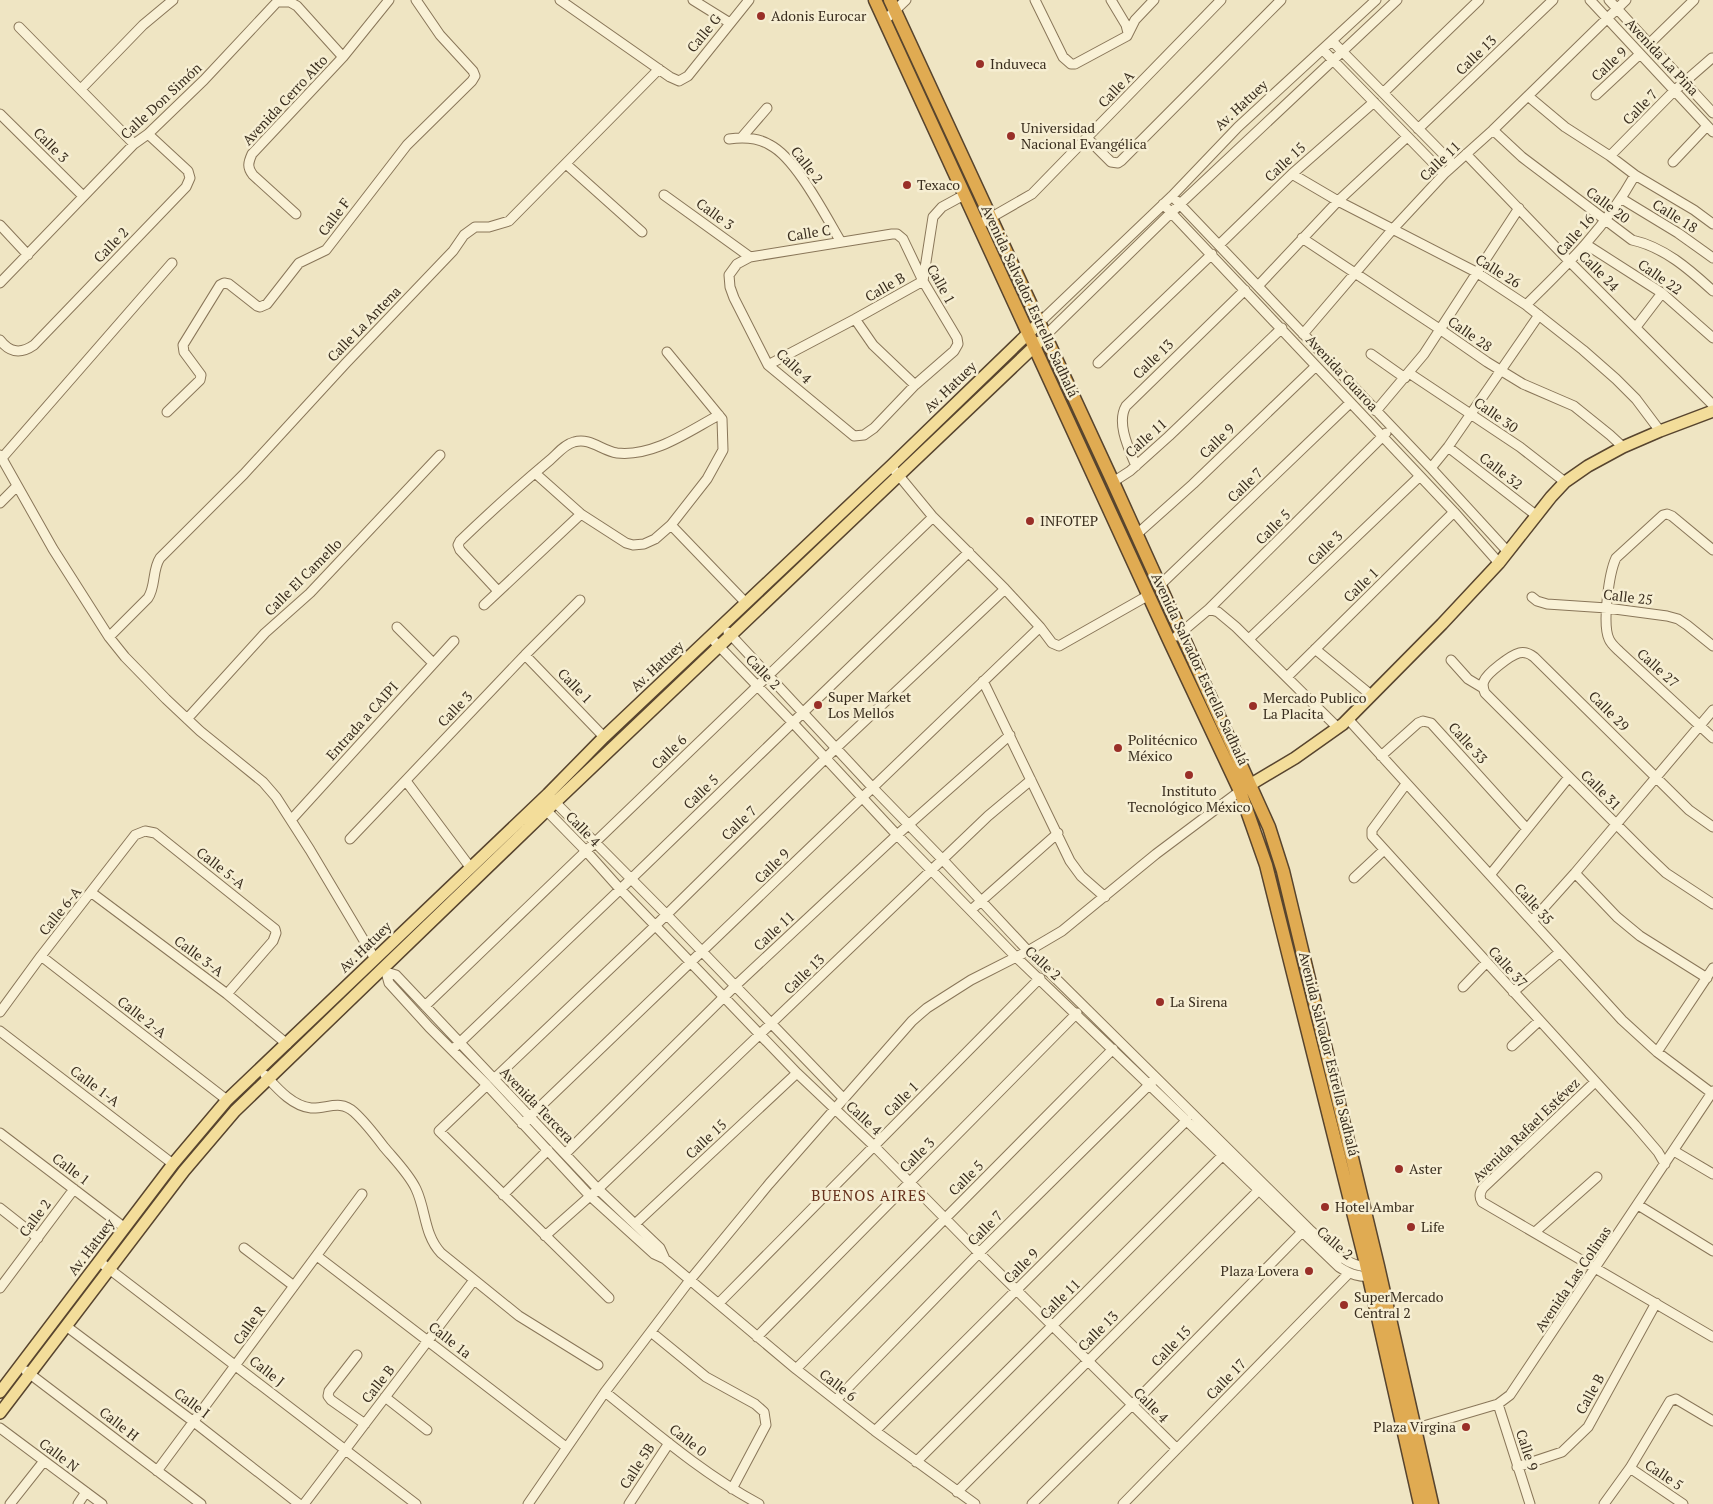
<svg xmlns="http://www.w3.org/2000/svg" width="1713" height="1504" font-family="'PT Serif',serif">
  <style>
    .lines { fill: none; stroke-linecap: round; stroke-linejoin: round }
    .minor-casing { stroke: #897659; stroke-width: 11 }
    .major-casing { stroke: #57442e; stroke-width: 14 }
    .highway-casing { stroke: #57442e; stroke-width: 15 }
    .minor { stroke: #f9f1d6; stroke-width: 9 }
    .major { stroke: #f3dd9a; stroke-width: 11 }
    .highway { stroke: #e0ab52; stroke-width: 12 }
    .poi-dot { fill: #992f28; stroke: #f6eed2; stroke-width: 2 }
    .labels { text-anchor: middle; stroke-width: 5; stroke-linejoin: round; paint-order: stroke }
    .poi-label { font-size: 14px; fill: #392d1e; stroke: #f6eed2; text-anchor: start }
    .street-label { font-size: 14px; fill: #392d1e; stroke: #f6eed2 }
    .neighbourhood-label { font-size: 15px; letter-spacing: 1px; fill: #66311c; stroke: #f6eed2 }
  </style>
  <rect width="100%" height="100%" fill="#efe5c3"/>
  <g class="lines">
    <g class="minor-casing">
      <path id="minor" d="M560,0L670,77L679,81L688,76L749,0
        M693,0L730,23
        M1035,0L1063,57L1071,64H1075L1127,36L1135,20L1154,0
        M1111,0L1126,25L1128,33
        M1590,0L1713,132
        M1609,0L1713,113
        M884,21L906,0
        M19,27L134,144
        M1332,41L1454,165
        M1649,44L1694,0
        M1323,50L1444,174
        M81,89L143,25L173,0
        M1383,93L1479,0
        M1596,95L1640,54
        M1528,96L1565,127L1610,156L1635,175L1694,210L1713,224
        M0,114L83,196
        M1418,129L1553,0
        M1493,130L1522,157L1632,240C1664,247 1689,269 1713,291
        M742,137L767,108
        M729,139C743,137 757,137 770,145C796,158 826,217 841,242
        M1088,139L1111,162L1118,163L1121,161L1281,0
        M1466,154L1570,262L1713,405
        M1610,156L1674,91L1712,58
        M1673,162L1707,126
        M566,164L642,232
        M1292,174L1338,201L1476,272L1526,305L1583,350L1616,379L1636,399L1660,431
        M664,195L750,257
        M1172,196L1431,468L1508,552
        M1622,199L1678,233L1713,258
        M1163,204L1454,512L1499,563
        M296,214L253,175C247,167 248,163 252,154L343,57L389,0
        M0,225L28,255
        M978,225L1032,194L1221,0
        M892,234H897L903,239L923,281L957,338L958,344L954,351L915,385L874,428L864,435L854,436L768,365L734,298L730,287L729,275L737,264L750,257Z
        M1302,238L1441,330L1487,362L1523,384L1574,406L1610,435L1623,447
        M1219,245L1292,174L1374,102
        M1587,245L1662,293L1713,338
        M0,283L134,144L148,134L204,80L277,2H290L297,6L343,57
        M1258,286L1338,201L1407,137
        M1526,305C1568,264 1606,227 1635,175
        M855,319L873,345L915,385
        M1039,323L1172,196L1238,127L1376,0
        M1636,327L1662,293
        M1303,334L1392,230L1444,174L1493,130L1626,0
        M1045,336L1180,204L1397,0
        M0,340C10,353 21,354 34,345L186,187L190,178L188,171L148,134
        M1371,354L1405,378
        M1098,363L1212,254
        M768,365L855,319L923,281L933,217L942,207L964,195
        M1409,373L1520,447L1565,482
        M1376,411L1424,354L1519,208
        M167,412L200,380L201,375L184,352L183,345L220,285L224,283L229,284L257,306L260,307L267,304L299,263L326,250L407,145L472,81L475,76L473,71L440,35L416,0
        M1448,447L1537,516
        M0,455L53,549L109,637L125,657L166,699L200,731L263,782L276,797L310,850L375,959
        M2,458L172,263
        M891,466L933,517L1005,589L1040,627L1052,643L1059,646L1149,595
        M1136,466C1129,449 1116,423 1126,406L1245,290
        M1431,468L1448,447L1539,315
        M535,473L581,514L626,543L633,545L644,544L655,539L671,525L707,479L723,450L722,419L667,352
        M1113,482L1130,471L1169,436L1282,328
        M0,503L17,486
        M671,525L746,603
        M1136,535L1193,484L1316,366
        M1713,550L1672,516L1667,514L1663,515L1616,558C1609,573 1602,624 1609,639C1611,644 1616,648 1619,651L1713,738
        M1159,586L1350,403
        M498,591L460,550L458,545L460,541C489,513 519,486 550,460C557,454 565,444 574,442C590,437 602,451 617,453C654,457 689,431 719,415
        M1532,597L1537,601L1547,604L1607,608L1667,616L1678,619L1687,625L1713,646
        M484,605L581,514
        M1209,609L1218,612L1236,627L1338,728
        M397,627L433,663
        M728,632L873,788L943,860L1028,951L1307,1227C1324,1243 1346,1269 1372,1267
        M1177,636L1209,609L1386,433
        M109,637L148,598C156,586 152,570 160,558L244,474L346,363L453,251L464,235L475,227H489L509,221L659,69
        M1249,639L1420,476
        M715,642L793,723L897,835L1016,957L1339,1267C1350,1274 1360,1278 1374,1276
        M1315,649L1371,695
        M525,655L604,737
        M1451,660L1468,679L1483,688
        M1287,677L1454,512
        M983,681L1070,861L1081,876L1105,897
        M187,719L265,633L310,593L440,455
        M1348,719L1622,1020L1657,1052L1713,1094
        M1381,756L1418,723L1423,721L1431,723L1527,829
        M406,781L470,867
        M1406,784L1372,830V836L1635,1125L1658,1152L1665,1164
        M551,798L666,914L844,1099
        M543,807L586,851L620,889L797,1073L874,1146L979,1253L1177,1449
        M291,820L454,641
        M1713,827L1689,810L1534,657C1530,654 1525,651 1519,653C1511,655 1487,673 1484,681C1482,685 1483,688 1485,693L1645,853L1666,873L1713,904
        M350,839L525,655L580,600
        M1575,873L1617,917L1640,936L1707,978
        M1490,875L1569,777
        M1354,878L1384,850
        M92,893L227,994L287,1044
        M971,910L1058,833
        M1532,921L1575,873L1713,710
        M41,956L227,1100
        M383,968L386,972L389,983L429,1027L487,1085L590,1196L654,1254L665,1259L796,1369L875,1431L975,1504
        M386,972L396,975L598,1189L660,1248L665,1259
        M1463,987L1486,963
        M1513,992L1560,952
        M425,1006L933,517
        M0,1012L41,956L135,835L145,831L155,833L275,929L276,933L273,941L227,994
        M0,1031L173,1164
        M1512,1046L1539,1021
        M452,1050L632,878L969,552
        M1657,1052L1713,968
        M265,1075C277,1088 292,1106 311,1108C327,1109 340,1099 354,1112C365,1122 375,1135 384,1147C395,1160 409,1174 416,1189C426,1210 424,1235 441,1253L519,1316L598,1365
        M494,1079L655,926L836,748L1005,589
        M1595,1082L1483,1188C1480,1192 1479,1197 1482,1202L1713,1337
        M487,1085L439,1131L609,1298
        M522,1124L1040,627
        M0,1133L125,1228
        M1674,1151L1713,1174
        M565,1154L735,986L897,835L1010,735
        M503,1195L548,1150
        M1638,1205L1713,1251
        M0,1208L38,1238
        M635,1224L797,1073
        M1535,1232L1597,1177
        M545,1236L598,1189L988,816L1031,780
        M244,1248L294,1286
        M317,1256L566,1447
        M100,1262L416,1504
        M0,1288L74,1189
        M719,1303L1040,978
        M66,1326L194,1422L299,1504
        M651,1332L706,1377L755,1404L764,1412L766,1425L732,1489
        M757,1337L1077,1013
        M357,1355L329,1391L328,1396L331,1400L365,1424
        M796,1369L1113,1049
        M26,1371L201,1504
        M605,1392C655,1432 703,1474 759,1504
        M385,1397L427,1430
        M836,1400L979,1253L1153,1081
        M1498,1404L1530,1504
        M0,1428L102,1504
        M1410,1430L1498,1404L1510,1395L1713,1091
        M875,1431L1187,1120
        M916,1462L1223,1155
        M1517,1467L1562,1452L1588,1427L1656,1303
        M1630,1468L1683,1504
        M157,1471L362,1194
        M957,1492L1259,1190
        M10,1504L44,1461
        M78,1504L86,1492
        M304,1504L474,1280
        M528,1504L605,1392L690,1280L769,1184L912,1021L927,1008L971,980L1028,951L1062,931L1156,854L1240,791
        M629,1504L669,1443
        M1032,1504L1132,1405L1305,1229
        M1123,1504L1349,1273
        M1604,1504L1630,1468L1670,1401L1676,1399L1713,1421"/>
    </g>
    <g class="major-casing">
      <path id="major" d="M1243,789L1295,758L1343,724L1442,624L1499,563L1551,497L1565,482L1588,466L1623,447L1660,431L1713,411
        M0,1392L173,1164L227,1100L548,794L604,737L891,466L1039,323
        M0,1413L184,1171L235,1111L546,811L1039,342"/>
    </g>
    <g class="highway-casing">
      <path id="highway" d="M875,0L1169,640L1240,791L1266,865L1365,1260L1420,1504
        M890,0L1113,482L1269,827L1283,871L1378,1266L1432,1504"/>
    </g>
    <use href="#minor" class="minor"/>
    <use href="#major" class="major"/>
    <use href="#highway" class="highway"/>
  </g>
  <g class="poi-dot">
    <circle cx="761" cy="16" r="5"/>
    <circle cx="980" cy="64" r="5"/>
    <circle cx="1011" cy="136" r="5"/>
    <circle cx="907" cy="185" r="5"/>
    <circle cx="1030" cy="521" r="5"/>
    <circle cx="818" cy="705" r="5"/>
    <circle cx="1253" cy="706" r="5"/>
    <circle cx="1118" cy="748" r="5"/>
    <circle cx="1189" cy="775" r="5"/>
    <circle cx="1160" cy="1002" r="5"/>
    <circle cx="1399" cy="1169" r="5"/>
    <circle cx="1325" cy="1207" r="5"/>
    <circle cx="1411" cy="1227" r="5"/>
    <circle cx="1309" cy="1271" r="5"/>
    <circle cx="1344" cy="1305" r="5"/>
    <circle cx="1466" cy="1427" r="5"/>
  </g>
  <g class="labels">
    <g class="poi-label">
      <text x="771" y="21">Adonis Eurocar</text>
      <text x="990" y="69">Induveca</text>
      <text x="1021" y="133">Universidad<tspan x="1021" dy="16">Nacional Evangélica</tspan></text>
      <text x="917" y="190">Texaco</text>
      <text x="1040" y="526">INFOTEP</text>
      <text x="828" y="702">Super Market<tspan x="828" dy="16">Los Mellos</tspan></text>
      <text x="1263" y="703">Mercado Publico<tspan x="1263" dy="16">La Placita</tspan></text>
      <text x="1128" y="745">Politécnico<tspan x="1128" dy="16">México</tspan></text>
      <text x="1189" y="796" text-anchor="middle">Instituto<tspan x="1189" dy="16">Tecnológico México</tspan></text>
      <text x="1170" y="1007">La Sirena</text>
      <text x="1409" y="1174">Aster</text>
      <text x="1335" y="1212">Hotel Ambar</text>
      <text x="1421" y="1232">Life</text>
      <text x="1299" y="1276" text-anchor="end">Plaza Lovera</text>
      <text x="1354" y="1302">SuperMercado<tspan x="1354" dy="16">Central 2</tspan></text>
      <text x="1456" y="1432" text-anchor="end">Plaza Virgina</text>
    </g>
    <g class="street-label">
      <text transform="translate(704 33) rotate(-51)" y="5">Calle G</text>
      <text transform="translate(1476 55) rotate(-44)" y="5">Calle 13</text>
      <text transform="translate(1662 57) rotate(47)" y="5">Avenida La Piña</text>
      <text transform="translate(1609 64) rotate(-43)" y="5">Calle 9</text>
      <text transform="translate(1116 89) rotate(-46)" y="5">Calle A</text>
      <text transform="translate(285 100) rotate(-47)" y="5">Avenida Cerro Alto</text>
      <text transform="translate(161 101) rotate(-43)" y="5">Calle Don Simón</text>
      <text transform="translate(1241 105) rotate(-43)" y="5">Av. Hatuey</text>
      <text transform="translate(1640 107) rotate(-46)" y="5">Calle 7</text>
      <text transform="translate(51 145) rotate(45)" y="5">Calle 3</text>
      <text transform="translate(1440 161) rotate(-44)" y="5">Calle 11</text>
      <text transform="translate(1285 162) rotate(-43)" y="5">Calle 15</text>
      <text transform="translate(807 165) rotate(52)" y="5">Calle 2</text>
      <text transform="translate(1608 205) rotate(37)" y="5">Calle 20</text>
      <text transform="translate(715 214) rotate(36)" y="5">Calle 3</text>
      <text transform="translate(1675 216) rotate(32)" y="5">Calle 18</text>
      <text transform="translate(334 217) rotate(-53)" y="5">Calle F</text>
      <text transform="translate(809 233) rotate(-9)" y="5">Calle C</text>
      <text transform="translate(1575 235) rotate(-49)" y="5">Calle 16</text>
      <text transform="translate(111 245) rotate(-46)" y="5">Calle 2</text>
      <text transform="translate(1498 271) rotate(32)" y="5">Calle 26</text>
      <text transform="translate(1599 271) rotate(45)" y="5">Calle 24</text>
      <text transform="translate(1660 277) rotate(35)" y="5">Calle 22</text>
      <text transform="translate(941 284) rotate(61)" y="5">Calle 1</text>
      <text transform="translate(885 287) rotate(-30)" y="5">Calle B</text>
      <text transform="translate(1030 301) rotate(65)" y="5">Avenida Salvador Estrella Sadhalá</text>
      <text transform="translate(364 324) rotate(-46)" y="5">Calle La Antena</text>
      <text transform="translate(1470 334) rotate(35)" y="5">Calle 28</text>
      <text transform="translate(1153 359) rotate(-44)" y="5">Calle 13</text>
      <text transform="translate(794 366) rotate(44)" y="5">Calle 4</text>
      <text transform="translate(1342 373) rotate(47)" y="5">Avenida Guaroa</text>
      <text transform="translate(950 387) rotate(-44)" y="5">Av. Hatuey</text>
      <text transform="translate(1496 415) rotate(35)" y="5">Calle 30</text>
      <text transform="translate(1146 438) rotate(-42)" y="5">Calle 11</text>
      <text transform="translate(1217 441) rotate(-44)" y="5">Calle 9</text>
      <text transform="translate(1501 471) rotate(38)" y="5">Calle 32</text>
      <text transform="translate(1245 485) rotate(-44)" y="5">Calle 7</text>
      <text transform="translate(1273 527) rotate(-45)" y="5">Calle 5</text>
      <text transform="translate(1325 548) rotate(-44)" y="5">Calle 3</text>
      <text transform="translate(303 577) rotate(-45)" y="5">Calle El Camello</text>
      <text transform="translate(1361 585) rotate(-44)" y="5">Calle 1</text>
      <text transform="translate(1628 597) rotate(7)" y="5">Calle 25</text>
      <text transform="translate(657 666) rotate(-43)" y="5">Av. Hatuey</text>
      <text transform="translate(1658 668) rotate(42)" y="5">Calle 27</text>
      <text transform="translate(1200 669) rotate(65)" y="5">Avenida Salvador Estrella Sadhalá</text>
      <text transform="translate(763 672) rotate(46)" y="5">Calle 2</text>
      <text transform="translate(575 686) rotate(46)" y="5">Calle 1</text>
      <text transform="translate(455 709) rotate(-46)" y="5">Calle 3</text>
      <text transform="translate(1609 711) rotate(45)" y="5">Calle 29</text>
      <text transform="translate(362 721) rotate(-48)" y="5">Entrada a CAIPI</text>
      <text transform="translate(1468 743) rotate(48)" y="5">Calle 33</text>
      <text transform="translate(669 752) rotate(-44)" y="5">Calle 6</text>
      <text transform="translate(1601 790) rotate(45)" y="5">Calle 31</text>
      <text transform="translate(701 792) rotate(-44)" y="5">Calle 5</text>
      <text transform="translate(739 823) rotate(-44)" y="5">Calle 7</text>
      <text transform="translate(583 829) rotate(46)" y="5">Calle 4</text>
      <text transform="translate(772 866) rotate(-44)" y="5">Calle 9</text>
      <text transform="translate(221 868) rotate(38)" y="5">Calle 5-A</text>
      <text transform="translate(1534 904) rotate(48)" y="5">Calle 35</text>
      <text transform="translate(60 911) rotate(-51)" y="5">Calle 6-A</text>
      <text transform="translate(774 931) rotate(-43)" y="5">Calle 11</text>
      <text transform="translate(365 947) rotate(-44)" y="5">Av. Hatuey</text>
      <text transform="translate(199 956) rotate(37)" y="5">Calle 3-A</text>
      <text transform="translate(1043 963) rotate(43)" y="5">Calle 2</text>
      <text transform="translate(1508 967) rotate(48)" y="5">Calle 37</text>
      <text transform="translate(804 974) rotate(-44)" y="5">Calle 13</text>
      <text transform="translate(142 1017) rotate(38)" y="5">Calle 2-A</text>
      <text transform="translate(1329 1054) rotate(76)" y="5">Avenida Salvador Estrella Sadhalá</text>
      <text transform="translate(95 1086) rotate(37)" y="5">Calle 1-A</text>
      <text transform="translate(901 1099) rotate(-45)" y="5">Calle 1</text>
      <text transform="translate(537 1105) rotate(46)" y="5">Avenida Tercera</text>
      <text transform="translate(864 1118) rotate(43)" y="5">Calle 4</text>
      <text transform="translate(1526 1130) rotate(-44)" y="5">Avenida Rafael Estévez</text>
      <text transform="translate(706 1139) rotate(-43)" y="5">Calle 15</text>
      <text transform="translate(917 1155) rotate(-45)" y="5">Calle 3</text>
      <text transform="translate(71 1169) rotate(37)" y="5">Calle 1</text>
      <text transform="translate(966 1178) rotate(-45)" y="5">Calle 5</text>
      <text transform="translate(35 1218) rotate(-53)" y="5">Calle 2</text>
      <text transform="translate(985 1228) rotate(-45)" y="5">Calle 7</text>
      <text transform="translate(1335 1243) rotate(41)" y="5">Calle 2</text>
      <text transform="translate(91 1247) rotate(-53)" y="5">Av. Hatuey</text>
      <text transform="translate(1021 1266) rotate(-45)" y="5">Calle 9</text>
      <text transform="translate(1573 1279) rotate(-56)" y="5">Avenida Las Colinas</text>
      <text transform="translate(1060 1299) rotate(-45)" y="5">Calle 11</text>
      <text transform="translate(249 1325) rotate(-54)" y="5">Calle R</text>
      <text transform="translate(1098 1331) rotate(-45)" y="5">Calle 13</text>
      <text transform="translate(450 1340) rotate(38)" y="5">Calle 1a</text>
      <text transform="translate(1171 1346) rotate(-46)" y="5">Calle 15</text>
      <text transform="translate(267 1371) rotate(38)" y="5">Calle J</text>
      <text transform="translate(1226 1379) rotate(-46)" y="5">Calle 17</text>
      <text transform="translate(378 1384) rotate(-52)" y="5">Calle B</text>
      <text transform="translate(838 1385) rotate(38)" y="5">Calle 6</text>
      <text transform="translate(1590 1394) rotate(-61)" y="5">Calle B</text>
      <text transform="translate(192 1403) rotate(37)" y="5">Calle I</text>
      <text transform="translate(1151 1405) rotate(45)" y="5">Calle 4</text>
      <text transform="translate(119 1424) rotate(38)" y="5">Calle H</text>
      <text transform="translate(688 1440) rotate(38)" y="5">Calle 0</text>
      <text transform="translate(1527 1450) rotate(72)" y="5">Calle 9</text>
      <text transform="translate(59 1455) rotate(37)" y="5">Calle N</text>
      <text transform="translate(637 1466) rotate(-57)" y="5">Calle 5B</text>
      <text transform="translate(1664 1475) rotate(34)" y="5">Calle 5</text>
    </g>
    <g class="neighbourhood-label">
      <text x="869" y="1201">BUENOS AIRES</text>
    </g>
  </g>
</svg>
